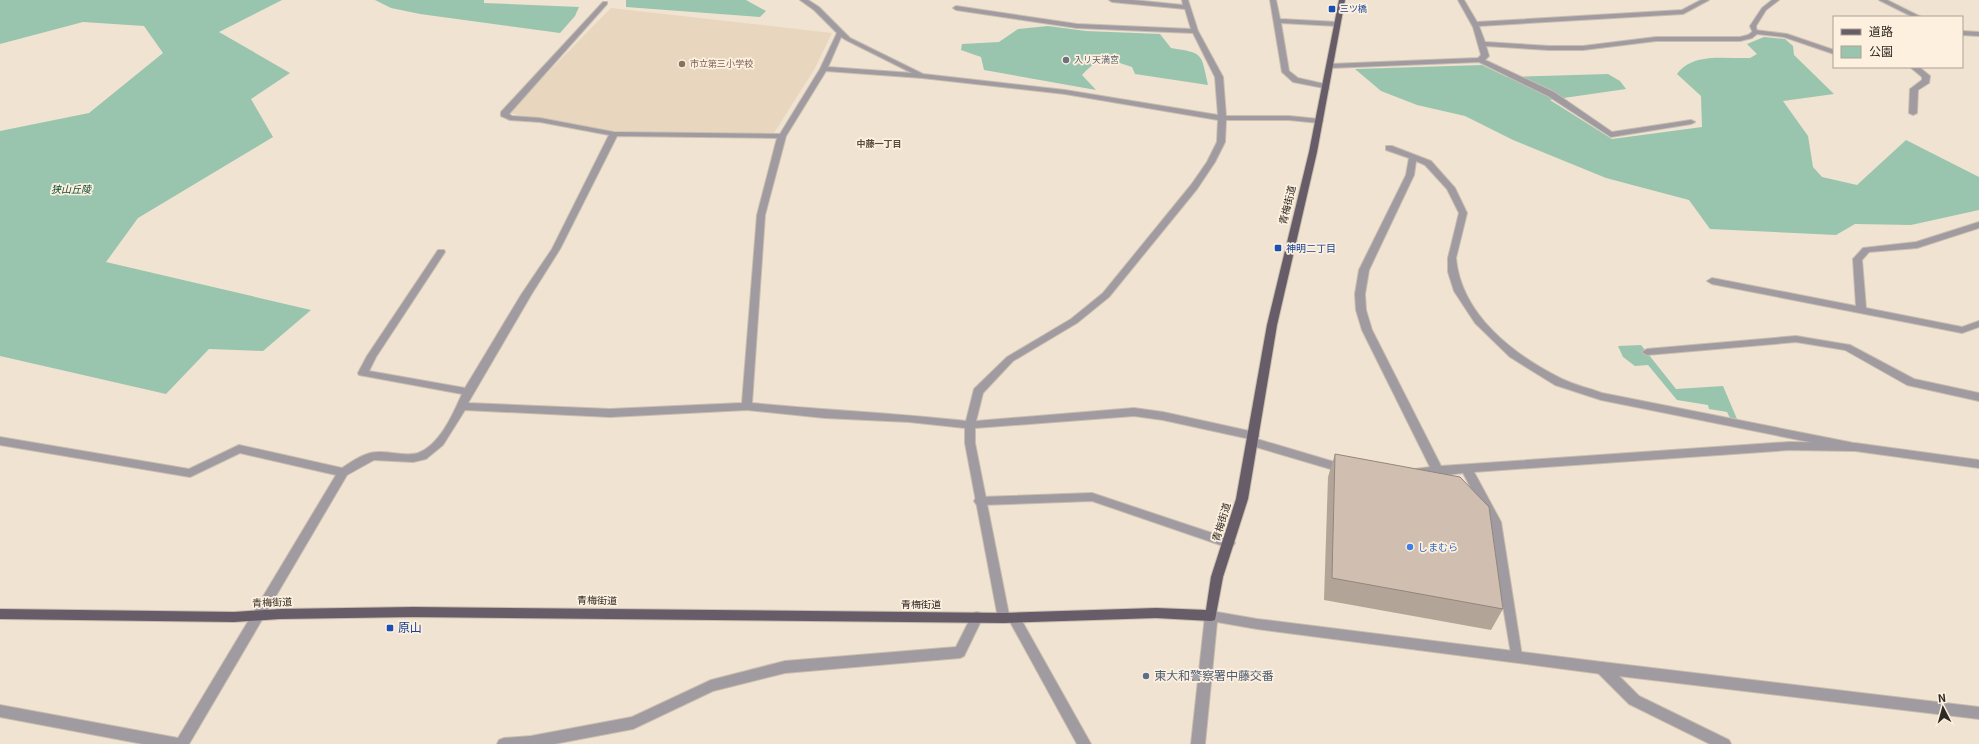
<svg xmlns="http://www.w3.org/2000/svg" width="1979" height="744" font-family="Georgia,'Noto Sans JP',serif">
  <style>
    .built { fill: #e8d6bf }
    .green { fill: #99c5af }
    .lines { fill: none; stroke-linecap: round; stroke-linejoin: round }
    .service-casing { stroke: #c9beae; stroke-width: 2 }
    .minor-casing { stroke: #c9beae; stroke-width: 2 }
    .tertiary-casing { stroke: #c9beae; stroke-width: 2 }
    .primary-casing { stroke: #c9beae; stroke-width: 2 }
    .service { fill: #a09aa1; fill-rule: evenodd }
    .minor { fill: #a09aa1; fill-rule: evenodd }
    .tertiary { fill: #a09aa1; fill-rule: evenodd }
    .primary { fill: #675d69; fill-rule: evenodd }
    .wall { fill: #b3a498 }
    .building { fill: #d0bfb1; stroke: #92867c }
    .transit-dot { fill: #1a4fb4; stroke: #fdf0df; stroke-width: 1.5 }
    .worship-dot { fill: #6b7280; stroke: #fdf0df; stroke-width: 1.5 }
    .education-dot { fill: #8d6e63; stroke: #fdf0df; stroke-width: 1.5 }
    .shop-dot { fill: #3f7fe0; stroke: #fdf0df; stroke-width: 1.5 }
    .service-dot { fill: #5c6f8a; stroke: #fdf0df; stroke-width: 1.5 }
    .labels { text-anchor: middle; stroke-width: 3.5; stroke-linejoin: round; paint-order: stroke }
    .far-transit-label { font-size: 9px; fill: #164399; stroke: #fdf0df; text-anchor: start }
    .far-worship-label { font-size: 9px; fill: #5b616d; stroke: #fdf0df; text-anchor: start }
    .far-education-label { font-size: 9px; fill: #785e54; stroke: #fdf0df; text-anchor: start }
    .far-neighbourhood-label { font-size: 9px; font-weight: bold; fill: #564b3d; stroke: #fdf0df }
    .park-label { font-size: 10px; font-style: italic; fill: #0a4932; stroke: #fdf0df }
    .street-label { font-size: 10px; fill: #2f2a24; stroke: #fdf0df }
    .transit-label { font-size: 10px; fill: #164399; stroke: #fdf0df; text-anchor: start }
    .shop-label { font-size: 10px; fill: #366cbe; stroke: #fdf0df; text-anchor: start }
    .near-transit-label { font-size: 12px; fill: #164399; stroke: #fdf0df; text-anchor: start }
    .near-service-label { font-size: 12px; fill: #4e5e75; stroke: #fdf0df; text-anchor: start }
  </style>
  <rect width="100%" height="100%" fill="#f0e3d1"/>
  <path class="built" d="M611,8L832,33L815,68L774,133L612,131L508,113Z"/>
  <path class="green" d="M0,0H282L219,32L290,73L251,99L273,137L138,218L106,262L311,310L263,351L209,349L166,394L0,356V131L89,113L163,53L144,26L83,22L0,44Z
    M375,0H484V3L579,7L575,16L560,33L420,14L391,8Z
    M626,0H746L766,11L760,17L626,7Z
    M1048,26L1086,31L1160,34L1171,48C1204,53 1201,53 1208,85L1135,74L1132,67C1106,59 1103,53 1082,75L1096,90L984,70L981,57L961,50L962,44L999,42L1018,29Z
    M1764,37L1785,39L1793,46L1794,55L1834,94L1783,101L1808,136L1813,167L1822,177L1857,185L1906,140L1979,177V210L1911,225L1855,224L1836,235L1710,229L1689,200L1606,178L1513,140L1465,116L1417,105L1381,91L1355,69L1482,65L1507,77L1608,74L1620,81L1626,89L1550,100L1612,139L1702,127L1701,96L1677,74C1693,52 1725,59 1750,58L1757,54L1747,44Z
    M1641,345L1676,389L1723,386L1737,419L1730,418L1727,412L1709,409L1708,405L1677,400L1648,365L1635,366L1623,357L1618,346Z"/>
  <g class="lines">
    <g class="service-casing">
      <path id="service" d="M1772,0H1779L1766,10L1756,26L1757,33H1753L1750,26L1762,8Z
        M1879,0H1887L1921,17H1913Z
        M1910,67H1919L1930,76L1929,83L1918,90L1917,113L1913,115L1909,113L1910,89L1922,80V77Z
        M1452,255L1456,258C1461,315 1514,355 1562,379C1574,385 1589,388 1602,393L1849,442L1853,443L1854,446L1853,449L1849,450L1601,400L1555,385L1510,357L1475,323L1454,291L1448,272V258Z
        M1092,493L1233,540L1235,543L1233,546L1229,548L1092,501L980,505L976,504L974,501L976,498L980,497Z"/>
    </g>
    <g class="minor-casing">
      <path id="minor" d="M800,0H808L819,7L850,38L923,74L1065,90L1218,115L1215,77L1193,33L1077,28L956,10L953,8L956,6L1077,24L1191,29L1185,9L1112,2L1109,0H1133L1183,5L1182,0H1188L1198,31L1223,77L1226,116H1289L1319,119L1323,121L1319,123L1289,120H1226L1225,142L1215,162L1197,189L1109,297L1077,323L1013,361L983,393L976,421L1134,408L1163,412L1254,432L1258,433L1259,436L1257,439L1348,466L1349,469L1348,472L1344,473L1249,445L1248,442L1250,439L1163,420L1134,416L975,428V443L1009,615L1014,613L1018,614L1091,744H1077L1009,620L1004,623L1000,622L998,618L965,443V428L909,422L825,418L747,410L610,417L465,410L443,445L426,459L413,462L374,460L347,475L189,744H143L0,717V705L178,738L336,475L240,453L190,477L0,445V437L189,469L239,445L342,468C353,461 365,452 378,452C391,451 406,457 418,453C440,445 453,414 462,394L359,375L358,373L367,356L438,250H444L445,252L376,357L369,371L465,388L521,295L552,249L609,135L540,122L510,120L501,116V112L603,2H607V4L509,114L512,116L540,118L614,132L780,134L820,69L837,33L814,10ZM841,37L846,40L912,73L828,67ZM826,71L922,78L1065,94L1218,120L1217,142L1207,162L1191,185L1103,293L1071,319L1007,357L974,389L966,421C895,413 823,410 752,403L765,215L786,136ZM617,136L777,138L757,215L742,403L610,409L468,403L531,295L560,249Z
        M1270,0H1276L1280,19L1337,22L1340,24L1337,26L1281,23L1289,71L1298,78L1329,85V89L1293,82L1282,72Z
        M1458,0H1464L1477,22L1682,10L1701,0H1709L1683,14L1479,26L1485,42L1549,46H1583L1656,37H1740L1748,35L1755,30L1787,34L1834,50V54L1784,37L1757,34L1752,38L1740,41H1656L1583,50H1549L1486,46L1489,56L1485,60L1554,92L1612,132L1691,120L1695,122L1691,124L1611,137L1548,96L1479,62L1330,68L1326,66L1330,64L1478,58L1481,55L1473,27Z
        M1962,31L1979,32V36L1962,35Z
        M1386,146H1392L1431,161L1455,188L1467,213L1456,258L1452,261L1449,260L1448,258L1459,213L1447,189L1425,165L1416,161L1414,175L1369,270L1365,294L1366,310L1372,330L1441,466L1789,442L1855,443L1979,460V468L1855,451L1789,450L1474,472L1501,522L1522,656L1520,660L1516,662L1512,660L1489,522L1463,473L1438,476L1415,475L1414,472L1415,469L1430,467L1362,330L1356,310L1355,294L1359,270L1406,175L1409,158L1386,150Z
        M1979,222V228L1917,248L1869,252L1862,260L1866,308L1962,327L1979,321V327L1962,333L1712,284L1707,281L1712,278L1856,306L1853,259L1863,248L1916,242Z
        M1796,336L1850,345L1914,379L1979,393V401L1907,385L1845,350L1796,342L1647,355L1642,352L1647,349Z
        M977,612L981,613L983,617L964,656L960,658L785,673L713,691L633,729L554,744H497L499,740L504,738L531,736L632,717L711,680L785,661L956,647L973,613Z
        M1602,662L1607,664L1639,696L1729,740L1731,744H1710L1629,704L1597,672L1596,668L1597,664Z"/>
    </g>
    <g class="tertiary-casing">
      <path id="tertiary" d="M1211,611L1257,619L1602,662L1979,707V719L1602,674L1257,629L1217,622L1205,744H1191L1205,616L1207,612Z"/>
    </g>
    <g class="primary-casing">
      <path id="primary" d="M1339,0H1345L1317,152L1277,325L1248,499L1223,577L1215,620L1211,621L1156,618L1004,623L413,617L280,619L234,622L0,619V609L234,612L280,609L413,607L1004,613L1156,608L1206,610L1211,577L1236,499L1267,325L1309,152Z"/>
    </g>
    <use href="#service" class="service"/>
    <use href="#minor" class="minor"/>
    <use href="#tertiary" class="tertiary"/>
    <use href="#primary" class="primary"/>
  </g>
  <path class="wall" d="M1335,454L1503,609L1491,630L1324,600L1328,477Z"/>
  <path class="building" d="M1335,454L1460,477L1489,507L1503,609L1332,578Z"/>
  <g class="transit-dot">
    <rect x="1328" y="5" width="8" height="8" rx="2"/>
    <rect x="1274" y="244" width="8" height="8" rx="2"/>
    <rect x="386" y="624" width="8" height="8" rx="2"/>
  </g>
  <circle class="worship-dot" cx="1066" cy="60" r="4"/>
  <circle class="education-dot" cx="682" cy="64" r="4"/>
  <circle class="shop-dot" cx="1410" cy="547" r="4"/>
  <circle class="service-dot" cx="1146" cy="676" r="4"/>
  <g class="labels">
    <g class="far-transit-label">
      <text x="1340" y="12">三ツ橋</text>
    </g>
    <g class="far-worship-label">
      <text x="1074" y="63">入リ天満宮</text>
    </g>
    <g class="far-education-label">
      <text x="690" y="67">市立第三小学校</text>
    </g>
    <g class="far-neighbourhood-label">
      <text x="879" y="147">中藤一丁目</text>
    </g>
    <g class="park-label">
      <text x="71" y="193">狭山丘陵</text>
    </g>
    <g class="street-label">
      <text transform="translate(1287 205) rotate(-76)" y="4">青梅街道</text>
      <text transform="translate(1221 522) rotate(-73)" y="4">青梅街道</text>
      <text transform="translate(597 600) rotate(1)" y="4">青梅街道</text>
      <text transform="translate(272 602) rotate(-2)" y="4">青梅街道</text>
      <text x="921" y="608">青梅街道</text>
    </g>
    <g class="transit-label">
      <text x="1286" y="252">神明二丁目</text>
    </g>
    <g class="shop-label">
      <text x="1418" y="551">しまむら</text>
    </g>
    <g class="near-transit-label">
      <text x="398" y="632">原山</text>
    </g>
    <g class="near-service-label">
      <text x="1154" y="680">東大和警察署中藤交番</text>
    </g>
  </g>
  <rect x="1833" y="16" width="130" height="52" fill="#fdf0df" stroke="#aba194"/>
  <rect x="1841" y="29" width="20" height="6" fill="#675d69" stroke="#aba194"/>
  <text x="1869" y="36" font-size="12" fill="#2f2a24">道路</text>
  <rect x="1841" y="46" width="20" height="12" fill="#99c5af" stroke="#aba194"/>
  <text x="1869" y="56" font-size="12" fill="#2f2a24">公園</text>
  <g transform="translate(1943 708) rotate(354)" stroke="#fdf0df" stroke-width="3" paint-order="stroke">
  <path d="M0-3L7 15L0 10L-7 15Z" fill="#2f2a24"/>
  <text y="-6" font-size="11" font-weight="bold" text-anchor="middle" fill="#2f2a24">N</text>
  </g>
</svg>
